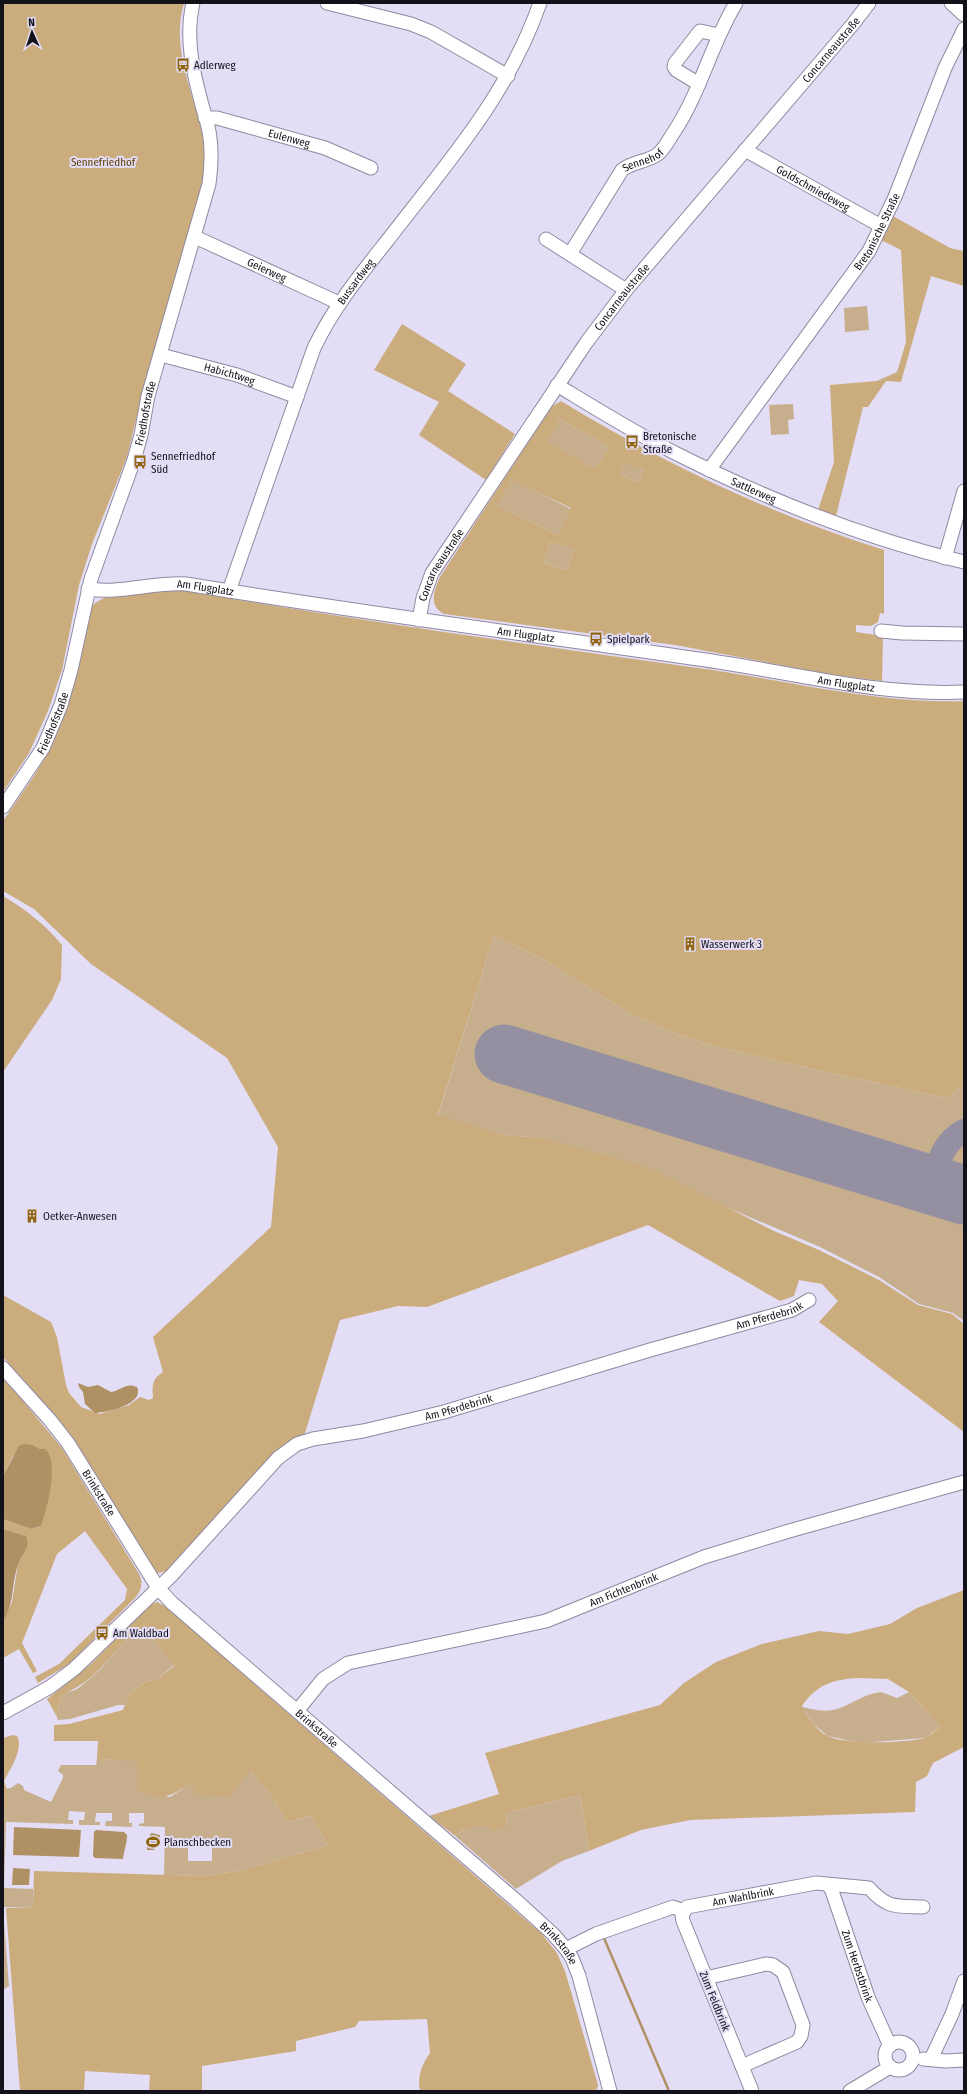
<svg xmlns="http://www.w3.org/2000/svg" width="967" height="2094" font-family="'Fira Sans Condensed',sans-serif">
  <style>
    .green { fill: #c7af8e; fill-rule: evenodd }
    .forest { fill: #cbac7d; fill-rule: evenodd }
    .water { fill: #b09163 }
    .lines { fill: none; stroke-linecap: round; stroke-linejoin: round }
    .stream { stroke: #b09163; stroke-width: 2.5 }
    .taxiway { stroke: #9490a2; stroke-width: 24 }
    .runway { stroke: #9490a2; stroke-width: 59 }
    .minor-casing { stroke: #8f89a0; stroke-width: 15 }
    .minor { stroke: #fff; stroke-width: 13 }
    .labels { text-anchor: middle; stroke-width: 4; stroke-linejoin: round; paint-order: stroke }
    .street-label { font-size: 11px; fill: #13111a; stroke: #e3ddf6 }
    .poi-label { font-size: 11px; fill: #13111a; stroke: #e3ddf6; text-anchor: start }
    .park-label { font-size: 11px; fill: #5d3e00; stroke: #e3ddf6 }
  </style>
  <rect width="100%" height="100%" fill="#e3ddf6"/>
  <path class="green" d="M867,306L869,330L845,332L844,308Z
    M793,404L794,419L788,420L789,434L771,435L769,405Z
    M560,419L609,447L595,468L546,442Z
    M625,462L643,470L638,482L620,475Z
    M511,479L571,509L558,535L498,506Z
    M550,542L574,549L567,570L544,563Z
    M494,936L543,959L631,1014L674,1033L708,1044L785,1063L946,1098L964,1085V1321L953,1313L919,1304L879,1277L820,1247L726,1207L543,1138L506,1135L438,1116Z
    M136,1629L153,1639L174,1665L156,1680L147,1681L129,1694L125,1705H118L70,1719L58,1720L56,1715C60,1709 57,1701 63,1696C67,1692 73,1691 77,1689C100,1673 118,1649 136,1629Z
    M881,1692L897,1698L909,1692L940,1726L926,1738L860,1743L828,1736L814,1725L802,1707C812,1709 823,1712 833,1710C851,1706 862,1694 881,1692Z
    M97,1759L137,1760V1790L170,1797L190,1784L250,1770L272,1797L287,1822L311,1816L328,1845L243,1870L203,1876L164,1875L165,1827L139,1826V1824L144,1823V1813H129V1823H132V1827L105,1826L106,1821H112V1813H96L95,1822H100V1825H79V1820H84L85,1812L69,1811L68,1820H73V1824L6,1822L4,1888L33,1889V1908L3,1907V1789L11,1788L18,1783L23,1786L24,1790L51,1802L63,1778V1775L58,1771L61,1765H96ZM188,1846H212V1861H188Z
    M580,1795L589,1851L562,1861L516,1889L454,1835L477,1824L488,1826L507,1825L506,1813Z
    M3,1910L9,1986L3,1990Z"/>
  <path class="forest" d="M3,3H184C170,50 195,94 203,139C206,159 203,177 200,197L145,383L127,457L92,544L79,585L62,670L48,711L29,753L3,792Z
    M893,216L950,248L964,251V286L931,276L901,382L886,381L868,407H863L836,516L818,510L834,462L830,385L877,381L897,372L906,342L901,250L881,240Z
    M402,324L466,364L448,391L515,434L486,480L419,435L439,402L374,370Z
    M561,401C663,463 770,514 884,550V614L880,613L878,622L871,626L856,625V632L883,636L882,681L834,675L675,645L444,614C428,606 434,590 440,577L551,407ZM560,419L609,447L595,468L547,442ZM625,463L643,470L638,482L620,475ZM511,480L571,508L558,535L498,506ZM550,542L574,549L567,570L544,563Z
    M170,591H185C355,620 526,644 698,668C787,680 873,704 964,701V1085L946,1098L785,1063L708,1044L674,1033L631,1014L543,959L494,936L438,1115L506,1135L543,1138L650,1168L774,1231L819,1250L879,1280L918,1305L952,1314L964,1324V1432L819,1322L838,1301L822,1284L799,1280L794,1296L780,1301L648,1225L427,1307L398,1306L340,1320L304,1436L168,1571L158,1573L153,1570C127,1527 102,1482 73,1441C52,1411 27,1384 3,1357V1295L51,1322L57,1337L66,1385L69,1393L81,1407L100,1414L129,1405L140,1397L149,1400L153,1398C152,1385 152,1379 163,1372L153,1337L271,1227L278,1147L227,1058L91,964L34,909L3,891V821L34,776L51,748L61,724L78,671L91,607L95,603L104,598Z
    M3,896C26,910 45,924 62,945L61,979L52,1000L3,1072Z
    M3,1377L62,1448L139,1574C143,1583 142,1589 136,1597L69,1664L38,1683L35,1677L59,1664L125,1600L127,1589L85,1531L57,1554L22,1643L37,1671L33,1673L19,1649L3,1658V1622L12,1602L18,1564L26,1549V1536L3,1529V1519L31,1529L39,1527L40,1449L33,1445L13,1456L3,1476Z
    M964,1590V1747L933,1763L927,1776L916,1782L915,1812L690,1820L641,1830L589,1851L580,1795L506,1813L507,1825L495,1831C481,1820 469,1828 454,1835L429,1816L499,1794L485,1753L660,1705L684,1683L716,1662L762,1644L819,1631L848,1634L890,1624L917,1608ZM860,1678L888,1679L909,1692L940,1726C936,1730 930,1736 925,1738C906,1743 845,1745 828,1736C816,1731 808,1717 802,1706C817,1684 834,1679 860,1678Z
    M157,1602L165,1606L542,1934L557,1953L565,1971L598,2085L597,2089L592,2091H420C417,2077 422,2064 430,2053L427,2019L359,2021L355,2027L296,2041V2051L202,2066V2091H149L150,2075L85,2071L84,2091H20L6,1908H33L34,1871L203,1876L243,1870L328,1845L311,1816L287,1822L272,1797L250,1770L230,1797L197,1794L190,1784C167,1798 163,1801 137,1790V1761L97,1759L98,1741H54V1725L69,1724L123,1710L129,1694L147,1681L156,1680L174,1666L153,1639L136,1629C121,1646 106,1664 89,1679C81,1686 70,1690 63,1696C57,1701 60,1709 56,1715L47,1699L91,1664L149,1605Z
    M13,1735L17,1736C24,1749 10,1769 4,1781L7,1790V1806L3,1807V1738Z"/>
  <path class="water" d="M78,1383L88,1387L98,1385L111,1392C121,1390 127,1382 137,1387C145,1404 107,1413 95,1413L85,1404L83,1392L79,1387Z
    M24,1444L33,1445L40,1449H45C60,1462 47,1509 41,1526L31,1529L3,1519V1476L19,1446Z
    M3,1529L26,1536C31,1548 21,1555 18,1565C11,1585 15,1602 3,1622Z
    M14,1827L81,1830L79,1857L13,1855Z
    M96,1830L124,1832L127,1835C127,1844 124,1850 123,1859L95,1858L93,1856L94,1832Z
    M152,1833L160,1835L159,1843L155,1845L154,1850H147V1842L150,1841V1834Z
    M13,1868L30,1869L29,1885H12Z"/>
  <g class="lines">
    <path class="stream" d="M604,1938L669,2091"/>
    <path class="taxiway" d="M950,1190C928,1173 942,1142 964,1131"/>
    <path class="runway" d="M504,1054L964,1195"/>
    <g class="minor-casing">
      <g id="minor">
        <path d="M327,3L411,24L431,32L508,76"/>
        <path d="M951,3L964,15"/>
        <path d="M699,84L676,70L674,67L675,63L700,31L719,35"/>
        <path id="s1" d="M205,118H217L325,148L371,168"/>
        <path id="s2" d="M745,150L881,226"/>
        <path id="s3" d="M195,237L339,303"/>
        <path d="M546,239L626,290"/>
        <path id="s4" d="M570,254L622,170C633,161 648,162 658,154C665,148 669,139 674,132C701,91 711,44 736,3"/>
        <path id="s5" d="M161,355L237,375L297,397"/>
        <path id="s6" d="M557,385C595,408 633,432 673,452C766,499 863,538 964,562"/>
        <path id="s7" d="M709,470L869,251L895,197L945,68L964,29"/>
        <path d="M945,558L964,491"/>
        <path id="s8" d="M88,589C120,594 154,582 186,584C356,612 527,634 698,659C787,671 874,696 964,692"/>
        <path id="s9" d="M229,591L314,348C333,308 360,275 387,241C447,163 507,97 540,3"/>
        <path id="s10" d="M419,620L423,598L432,573L586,343L626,290L853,24L869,3"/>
        <path d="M881,631L902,633L964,634"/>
        <path id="s11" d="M3,807L43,748L61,705L71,670L91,579L134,460L141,435L148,396L209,184C211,169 212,153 210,138C209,127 205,116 202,105C193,72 185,38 193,3"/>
        <path id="s12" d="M3,1368L50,1420L68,1443L158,1588L172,1603L519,1903L553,1934L566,1949L572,1958L579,1976L610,2091"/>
        <path id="s13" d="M297,1711L323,1679L348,1663L546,1621L704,1557L789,1531L964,1482"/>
        <path id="s14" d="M3,1713L50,1687L74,1669L172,1575L278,1458L297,1444L313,1439L363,1431L444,1412L650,1350L792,1310L809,1300"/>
        <path id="s15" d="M829,1886L832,1891L868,1997L890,2046"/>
        <path d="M566,1949L596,1934L673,1907L684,1911"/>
        <path d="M706,1978L766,1964L773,1965L783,1972L803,2025L801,2036L797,2042L742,2066"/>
        <circle cx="899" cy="2056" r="14"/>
        <path d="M923,2059L946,2061L964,2060"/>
        <path d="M931,2059L952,2014L964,1981"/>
        <path id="s16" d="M752,2091L683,1921L682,1915L687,1907L816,1883L869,1888C888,1909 896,1906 923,1907"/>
        <path d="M850,2091L890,2067"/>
      </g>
    </g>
    <use href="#minor" class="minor"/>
  </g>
  <defs>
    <g id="bus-bare" transform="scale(1.08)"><path d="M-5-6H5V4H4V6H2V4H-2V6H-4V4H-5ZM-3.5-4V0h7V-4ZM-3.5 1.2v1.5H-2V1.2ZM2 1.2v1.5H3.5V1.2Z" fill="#90640c" stroke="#e3ddf6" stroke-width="2.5" paint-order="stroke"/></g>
    <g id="building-bare" transform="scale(1.08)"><path d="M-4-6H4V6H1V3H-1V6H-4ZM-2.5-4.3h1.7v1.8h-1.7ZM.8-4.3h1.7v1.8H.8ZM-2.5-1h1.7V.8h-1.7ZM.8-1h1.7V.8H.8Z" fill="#90640c" stroke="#e3ddf6" stroke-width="2.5" paint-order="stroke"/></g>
    <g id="stadium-bare" transform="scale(1.08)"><path d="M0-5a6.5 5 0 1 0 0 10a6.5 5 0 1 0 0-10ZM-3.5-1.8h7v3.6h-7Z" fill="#90640c" stroke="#e3ddf6" stroke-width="2.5" paint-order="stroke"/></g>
  </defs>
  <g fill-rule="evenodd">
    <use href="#bus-bare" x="183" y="65"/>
    <use href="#bus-bare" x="632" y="442"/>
    <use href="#bus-bare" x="140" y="462"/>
    <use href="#bus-bare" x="596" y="639"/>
    <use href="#building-bare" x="690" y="944"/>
    <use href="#building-bare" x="32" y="1216"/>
    <use href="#bus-bare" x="102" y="1633"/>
    <use href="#stadium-bare" x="153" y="1842"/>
  </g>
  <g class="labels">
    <g class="street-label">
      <text dy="4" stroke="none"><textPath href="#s10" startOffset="708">Concarneaustraße</textPath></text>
      <text dy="4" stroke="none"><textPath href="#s1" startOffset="87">Eulenweg</textPath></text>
      <text dy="4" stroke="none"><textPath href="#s4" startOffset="122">Sennehof</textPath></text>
      <text dy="4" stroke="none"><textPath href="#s2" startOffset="78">Goldschmiedeweg</textPath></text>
      <text dy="4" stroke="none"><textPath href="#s7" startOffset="292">Bretonische Straße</textPath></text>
      <text dy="4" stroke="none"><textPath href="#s3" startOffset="79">Geierweg</textPath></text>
      <text dy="4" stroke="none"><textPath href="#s9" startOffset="336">Bussardweg</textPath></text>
      <text dy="4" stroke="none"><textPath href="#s10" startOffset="384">Concarneaustraße</textPath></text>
      <text dy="4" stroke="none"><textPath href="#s5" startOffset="71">Habichtweg</textPath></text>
      <text dy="4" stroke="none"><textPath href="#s11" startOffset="422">Friedhofstraße</textPath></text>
      <text dy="4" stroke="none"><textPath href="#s6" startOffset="223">Sattlerweg</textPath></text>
      <text dy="4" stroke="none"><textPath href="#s10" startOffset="60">Concarneaustraße</textPath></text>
      <text dy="4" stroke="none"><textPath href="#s8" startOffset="118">Am Flugplatz</textPath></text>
      <text dy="4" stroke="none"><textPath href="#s8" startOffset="442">Am Flugplatz</textPath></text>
      <text dy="4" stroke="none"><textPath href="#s8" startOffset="766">Am Flugplatz</textPath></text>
      <text dy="4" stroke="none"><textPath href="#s11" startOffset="98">Friedhofstraße</textPath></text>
      <text dy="4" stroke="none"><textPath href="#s14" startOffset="891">Am Pferdebrink</textPath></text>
      <text dy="4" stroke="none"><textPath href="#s14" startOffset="567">Am Pferdebrink</textPath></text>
      <text dy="4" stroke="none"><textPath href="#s12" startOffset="158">Brinkstraße</textPath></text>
      <text dy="4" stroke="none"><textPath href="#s13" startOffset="357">Am Fichtenbrink</textPath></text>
      <text dy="4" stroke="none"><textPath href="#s12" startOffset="482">Brinkstraße</textPath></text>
      <text dy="4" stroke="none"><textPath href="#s16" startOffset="256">Am Wahlbrink</textPath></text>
      <text dy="4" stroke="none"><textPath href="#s12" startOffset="806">Brinkstraße</textPath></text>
      <text dy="4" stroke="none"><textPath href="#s15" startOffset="85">Zum Herbstbrink</textPath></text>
      <text transform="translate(715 2001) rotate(68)" y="4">Zum Feldbrink</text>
    </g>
    <g class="poi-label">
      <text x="194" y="69">Adlerweg</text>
      <text x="643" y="440">Bretonische<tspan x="643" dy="13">Straße</tspan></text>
      <text x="151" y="460">Sennefriedhof<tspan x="151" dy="13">Süd</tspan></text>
      <text x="607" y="643">Spielpark</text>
      <text x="701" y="948">Wasserwerk 3</text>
      <text x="43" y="1220">Oetker-Anwesen</text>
      <text x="113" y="1637">Am Waldbad</text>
      <text x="164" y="1846">Planschbecken</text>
    </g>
    <g class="park-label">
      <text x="103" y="166">Sennefriedhof</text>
    </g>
  </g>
  <rect width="967" height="2094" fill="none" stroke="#13111a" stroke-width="8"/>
  <g transform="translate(32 32) rotate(357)" stroke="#e3ddf6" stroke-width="3" paint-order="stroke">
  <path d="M0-3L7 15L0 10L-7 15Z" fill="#13111a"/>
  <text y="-6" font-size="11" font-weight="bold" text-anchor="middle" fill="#13111a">N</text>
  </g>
</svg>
